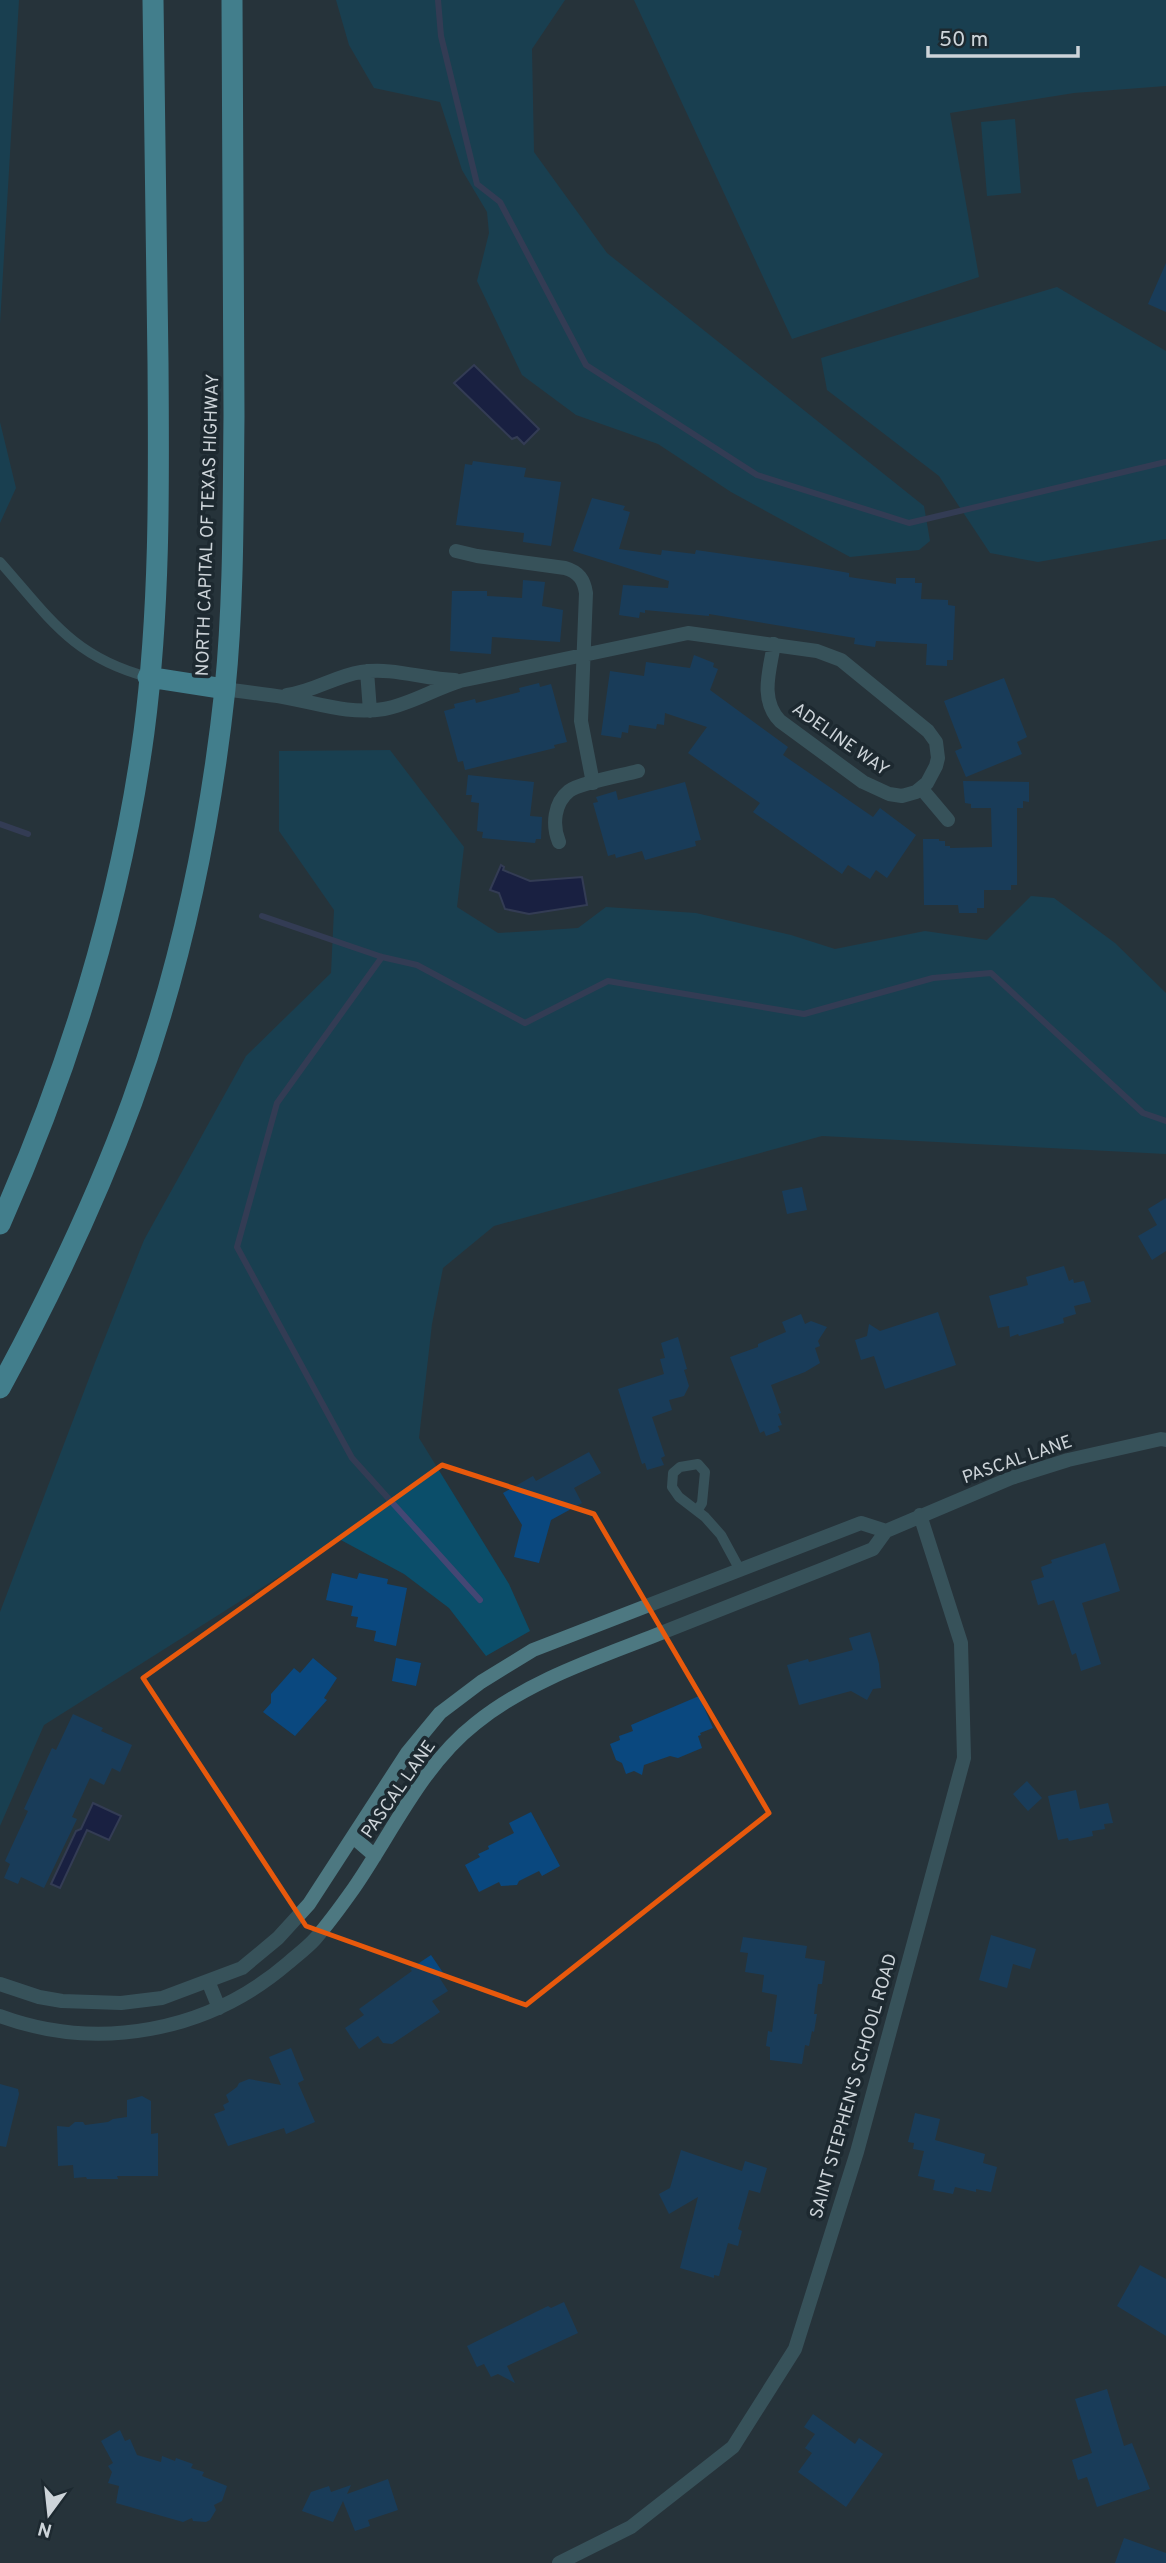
<svg xmlns="http://www.w3.org/2000/svg" width="1166" height="2563" font-family="Overpass,sans-serif">
  <style>
    .green { fill: #0b4e6a }
    .water { fill: #090b49; stroke: #444774; stroke-width: 2 }
    .lines { fill: none; stroke-linecap: round; stroke-linejoin: round }
    .stream { stroke: #444774; stroke-width: 6 }
    .building { fill: #0a487f }
    .lane { stroke: #4d7881; stroke-width: 10 }
    .street { stroke: #4d7881; stroke-width: 14 }
    .highway { stroke: #64d9f0; stroke-width: 21 }
    .marked { fill: none; stroke: #e8590c; stroke-width: 5; stroke-linejoin: round }
    .labels { text-anchor: middle; stroke-width: 7; stroke-linejoin: round; paint-order: stroke }
    .street-label { font-size: 18px; fill: #cdd4d9; stroke: #1d2930 }
  </style>
  <rect width="100%" height="100%" fill="#27333a"/>
  <path class="green" d="M0,0H19L0,324Z
    M336,0H565L532,49L534,152L607,253L924,506L930,541L919,550L850,557L731,492L658,444L576,415L522,375L477,281L489,233L487,212L462,170L440,102L374,88L349,45Z
    M634,0H1166V86L1074,93L950,113L979,277L792,339Z
    M1015,119L1021,193L987,196L981,122Z
    M1057,287L1166,351V539L1038,562L990,553L939,476L827,390L821,358Z
    M0,422L16,488L0,523Z
    M390,750L464,847L457,907L498,933L578,928L606,907L696,913L791,935L835,949L925,931L987,940L1031,896L1054,898L1115,943L1166,993V1154L822,1136L494,1226L443,1268L432,1324L419,1438L509,1584L530,1631L486,1656L449,1608L404,1574L339,1539L44,1725L0,1826V1612L96,1360L144,1240L246,1056L331,973L334,910L279,831V751Z"/>
  <path class="water" d="M474,365L539,429L524,444L517,437L512,439L454,383Z
    M501,865L504,867L503,870L530,881L582,877L587,905L529,914L505,909L499,893L490,890Z
    M93,1803L121,1816L109,1840L87,1830L60,1888L51,1884L76,1831L81,1829Z"/>
  <g class="lines">
    <path class="stream" d="M438,0L441,36L477,184L500,202L586,365L757,475L909,523L1166,462
      M0,824L28,834
      M262,916L382,957L417,965L525,1023L608,981L804,1014L933,978L991,973L1143,1113L1166,1121
      M382,957L277,1103L237,1247L352,1458L480,1600"/>
  </g>
  <path class="building" d="M1166,263V312L1148,304Z
    M473,461L526,468L524,477L561,482L551,546L523,542L524,533L456,525L465,464L472,465Z
    M592,498L625,506L623,510L630,512L619,549L661,555L662,550L695,554L696,550L816,567L849,573V577L896,584V578H915V583H922L921,599L948,600V605L955,606L953,660H947V666L926,665L927,644L876,641L875,647L854,644L855,638L709,614V616L645,610V613L640,612L639,618L619,615L623,585L668,588L669,581L573,551Z
    M523,580L545,582L542,606L563,610L560,642L492,637L491,654L450,651L452,591H487V596L522,598Z
    M694,655L714,663L713,667L718,669L710,690L788,747L783,755L873,817L880,808L916,835L887,878L876,870L870,879L848,865L842,874L753,812L760,803L688,753L707,727L665,713L664,725L657,724L656,729L629,725L628,733L622,732L621,738L601,735L610,671L644,676L646,662L690,668Z
    M1004,678L1027,737L1017,742L1022,754L966,777L955,751L962,748L944,701Z
    M539,683L540,687L551,684L567,742L554,745L555,748L465,770L463,761L458,762L444,711L455,708L454,704L475,699L476,703L520,692L519,688Z
    M468,775L534,782L530,816L542,817L541,839H536L535,843L482,838L483,832L477,831L479,803L471,802L472,795H466Z
    M963,781L1029,782V802L1023,801V808H1017V885H1011V890H984V908H977V913H959L958,905H924L923,839H939V841H945V846H950V848L992,847L991,808H971V804L965,803Z
    M685,782L701,840L695,841L696,846L645,860L642,851L616,858L615,854L608,856L593,803L598,802L596,797L616,791L618,800Z
    M802,1187L807,1210L787,1214L782,1191Z
    M1166,1198V1251L1152,1260L1138,1236L1157,1225L1148,1209Z
    M1064,1266L1069,1281L1073,1279L1074,1283L1084,1281L1091,1302L1074,1306L1076,1314L1063,1318L1064,1323L1019,1336L1018,1334L1010,1337L1009,1326L998,1328L989,1296L1028,1285L1026,1277Z
    M938,1312L956,1365L885,1389L874,1356L861,1360L855,1340L867,1336L869,1324L880,1331Z
    M801,1314L805,1324L811,1321L827,1327L818,1341L820,1346L815,1348L820,1363L805,1372L771,1385L781,1413L778,1414L782,1425L778,1426L780,1431L766,1436L764,1431L760,1433L730,1357L758,1347V1344L786,1332L782,1322Z
    M678,1337L687,1369L684,1370L689,1386L684,1396L669,1400L672,1410L652,1417L665,1456L661,1458L664,1465L647,1470L645,1463L642,1464L618,1389L664,1374L660,1359L665,1358L661,1343Z
    M589,1452L601,1473L574,1488L582,1503L551,1520L539,1563L514,1557L522,1525L503,1493L533,1476L536,1481Z
    M1105,1543L1120,1591L1082,1603L1101,1664L1081,1671L1076,1653L1072,1655L1054,1600L1038,1605L1031,1581L1044,1577L1041,1567L1052,1563L1051,1560Z
    M332,1573L357,1579L359,1573L388,1579L387,1584L407,1588L396,1646L374,1641L376,1631L356,1627L358,1617L351,1616L353,1606L326,1600Z
    M870,1632L879,1664L881,1688L873,1689L867,1700L851,1691L799,1705L787,1665L808,1659L809,1662L853,1650L849,1638Z
    M313,1658L337,1678L324,1698L327,1700L295,1736L263,1712L271,1703V1694L294,1668L300,1673Z
    M396,1658L421,1663L416,1686L392,1681Z
    M699,1696L713,1728L700,1733L701,1735L698,1736L702,1748L678,1758L670,1756L644,1765L642,1775L634,1771L626,1774L622,1763L616,1760L610,1744L620,1740L619,1736L633,1731L631,1725Z
    M73,1714L103,1728L101,1731L132,1745L120,1772L112,1768L104,1785L90,1778L72,1817L77,1819L44,1888L21,1877L18,1884L4,1878L10,1864L5,1861L28,1811L24,1809L52,1748L56,1750Z
    M1027,1781L1042,1798L1028,1811L1013,1794Z
    M1076,1790L1080,1809L1108,1803L1113,1823L1104,1824L1105,1829L1092,1831L1093,1836L1069,1841L1068,1838L1058,1840L1048,1796Z
    M531,1812L560,1866L542,1876L539,1871L519,1881L517,1885L501,1886L499,1882L479,1892L465,1865L480,1857L478,1854L489,1849L488,1846L514,1833L509,1823Z
    M991,1935L1036,1949L1030,1969L1013,1964L1007,1988L979,1980Z
    M743,1937L807,1946L805,1958L825,1961L822,1984H818L814,2014H817L814,2032L812,2031L809,2046L805,2045L802,2064L770,2060V2047L766,2046L768,2031L772,2032L777,1995L762,1992L764,1975L745,1972L748,1953L740,1952Z
    M431,1955L444,1974L439,1977L448,1991L432,2001L440,2012L392,2044L383,2043L378,2036L359,2049L345,2028L364,2015L359,2009L412,1971L410,1969Z
    M291,2048L304,2080L298,2083L315,2122L286,2134L284,2128L228,2146L214,2114L225,2110L223,2105L229,2102L226,2095L237,2087L239,2083L249,2079L281,2085L269,2057Z
    M0,2084L18,2089L19,2094L6,2147L0,2146Z
    M142,2096L151,2101V2134L158,2133V2176H117L118,2179H87L86,2177L74,2178L73,2165L58,2166L57,2126L69,2127L75,2122H83L85,2125L108,2122L113,2119L127,2117V2100Z
    M915,2113L940,2119L935,2140L985,2154L983,2163L997,2167L991,2192L976,2189V2192L955,2187L953,2194L933,2190L935,2180L918,2176L924,2151L913,2149L914,2143L908,2142Z
    M681,2150L742,2171L745,2161L767,2168L760,2193L749,2190L738,2229L742,2231L738,2246L728,2243L719,2276L714,2275V2278L680,2268L698,2197L669,2214L659,2194L670,2188Z
    M1140,2265L1166,2279V2336L1117,2306Z
    M564,2302L578,2333L507,2366L515,2383L498,2374L491,2377L484,2364L477,2367L467,2346L548,2306L551,2308Z
    M1107,2389L1124,2446L1132,2443L1150,2489L1097,2507L1087,2477L1078,2480L1072,2460L1092,2453L1075,2399Z
    M813,2414L855,2444L859,2438L883,2454L846,2507L798,2472L812,2453L805,2448L815,2434L804,2427Z
    M120,2430L125,2441L130,2439L137,2455L161,2462L162,2456L175,2461L176,2458L193,2464L191,2468L204,2472L202,2476L227,2486L222,2501L214,2505L216,2510L210,2520L206,2522L193,2521L192,2518L183,2522L116,2503L119,2486L108,2483L112,2472L108,2466L113,2463L101,2441Z
    M388,2479L398,2510L368,2520L370,2526L355,2531L343,2501L333,2522L302,2511L311,2492L329,2486L331,2492L351,2485L347,2494Z
    M1124,2538L1166,2553V2563H1115Z"/>
  <g class="lines">
    <path class="lane" d="M0,562C49,617 72,657 148,677
      M697,1511L702,1503L705,1472L698,1464L680,1467L673,1473L672,1487L679,1497L705,1517L721,1535L740,1570"/>
    <path class="street" d="M456,551L477,556L565,568C579,572 584,580 586,593L581,721L593,783
      M367,671L370,711
      M225,689C244,692 264,694 283,697C318,703 349,715 384,709C411,704 434,689 460,681L688,633L817,651L841,660L928,731L936,742L938,758L936,766L927,783L916,792L902,796L889,794L863,782L780,721C759,699 770,670 774,644
      M287,695C313,692 335,676 361,672C393,667 423,679 455,680
      M921,788L948,820
      M559,842C552,825 554,803 569,791C579,783 624,775 638,771
      M353,1837L375,1856
      M208,1981L219,2008
      M0,1984L39,1997L62,2001L121,2003L162,1998L242,1968L278,1938L309,1904L407,1753L440,1713L481,1682L533,1650L861,1523L886,1531
      M0,2016C98,2052 208,2032 288,1963C297,1955 307,1948 315,1939C329,1923 342,1905 354,1888C392,1833 422,1765 476,1723C528,1681 595,1659 656,1635C729,1606 801,1578 873,1549L886,1531L1011,1478L1068,1460L1161,1439L1166,1440
      M559,2563L631,2527L733,2447L795,2349L857,2152L964,1758L961,1643L920,1515"/>
    <path class="highway" d="M148,677L225,689
      M0,1224C69,1069 121,901 144,732C160,610 159,486 158,363C157,242 155,121 153,0
      M0,1388C50,1296 96,1200 132,1102C180,970 210,829 225,689C234,599 233,507 234,416C234,278 233,139 232,0"/>
  </g>
  <path d="M0 0H1166V2563H0ZM442,1465L594,1514L769,1813L526,2005L306,1926L143,1678Z" fill="#27333a" fill-opacity=".55" fill-rule="evenodd"/>
  <path class="marked" d="M442,1465L594,1514L769,1813L526,2005L306,1926L143,1678Z"/>
  <g class="labels">
    <g class="street-label">
      <text transform="translate(207 525) rotate(-88)" y="6">NORTH CAPITAL OF TEXAS HIGHWAY</text>
      <text transform="translate(841 739) rotate(35)" y="6">ADELINE WAY</text>
      <text transform="translate(1017 1459) rotate(-19)" y="6">PASCAL LANE</text>
      <text transform="translate(398 1789) rotate(-55)" y="6">PASCAL LANE</text>
      <text transform="translate(853 2086) rotate(-74)" y="6">SAINT STEPHEN'S SCHOOL ROAD</text>
    </g>
  </g>
  <g transform="translate(49 2514) rotate(195)" stroke="#1d2930" stroke-width="5" paint-order="stroke">
  <path d="M0-5L12 26L0 18L-12 26Z" fill="#cdd4d9"/>
  <text y="-10" font-size="19" font-weight="bold" text-anchor="middle" fill="#cdd4d9">N</text>
  </g>
  <path d="M928 46v10h150v-10" fill="none" stroke="#cdd4d9" stroke-width="3.5"/>
  <text x="939" y="46" font-size="21" fill="#cdd4d9" stroke="#1d2930" stroke-width="5" paint-order="stroke">50 m</text>
</svg>
